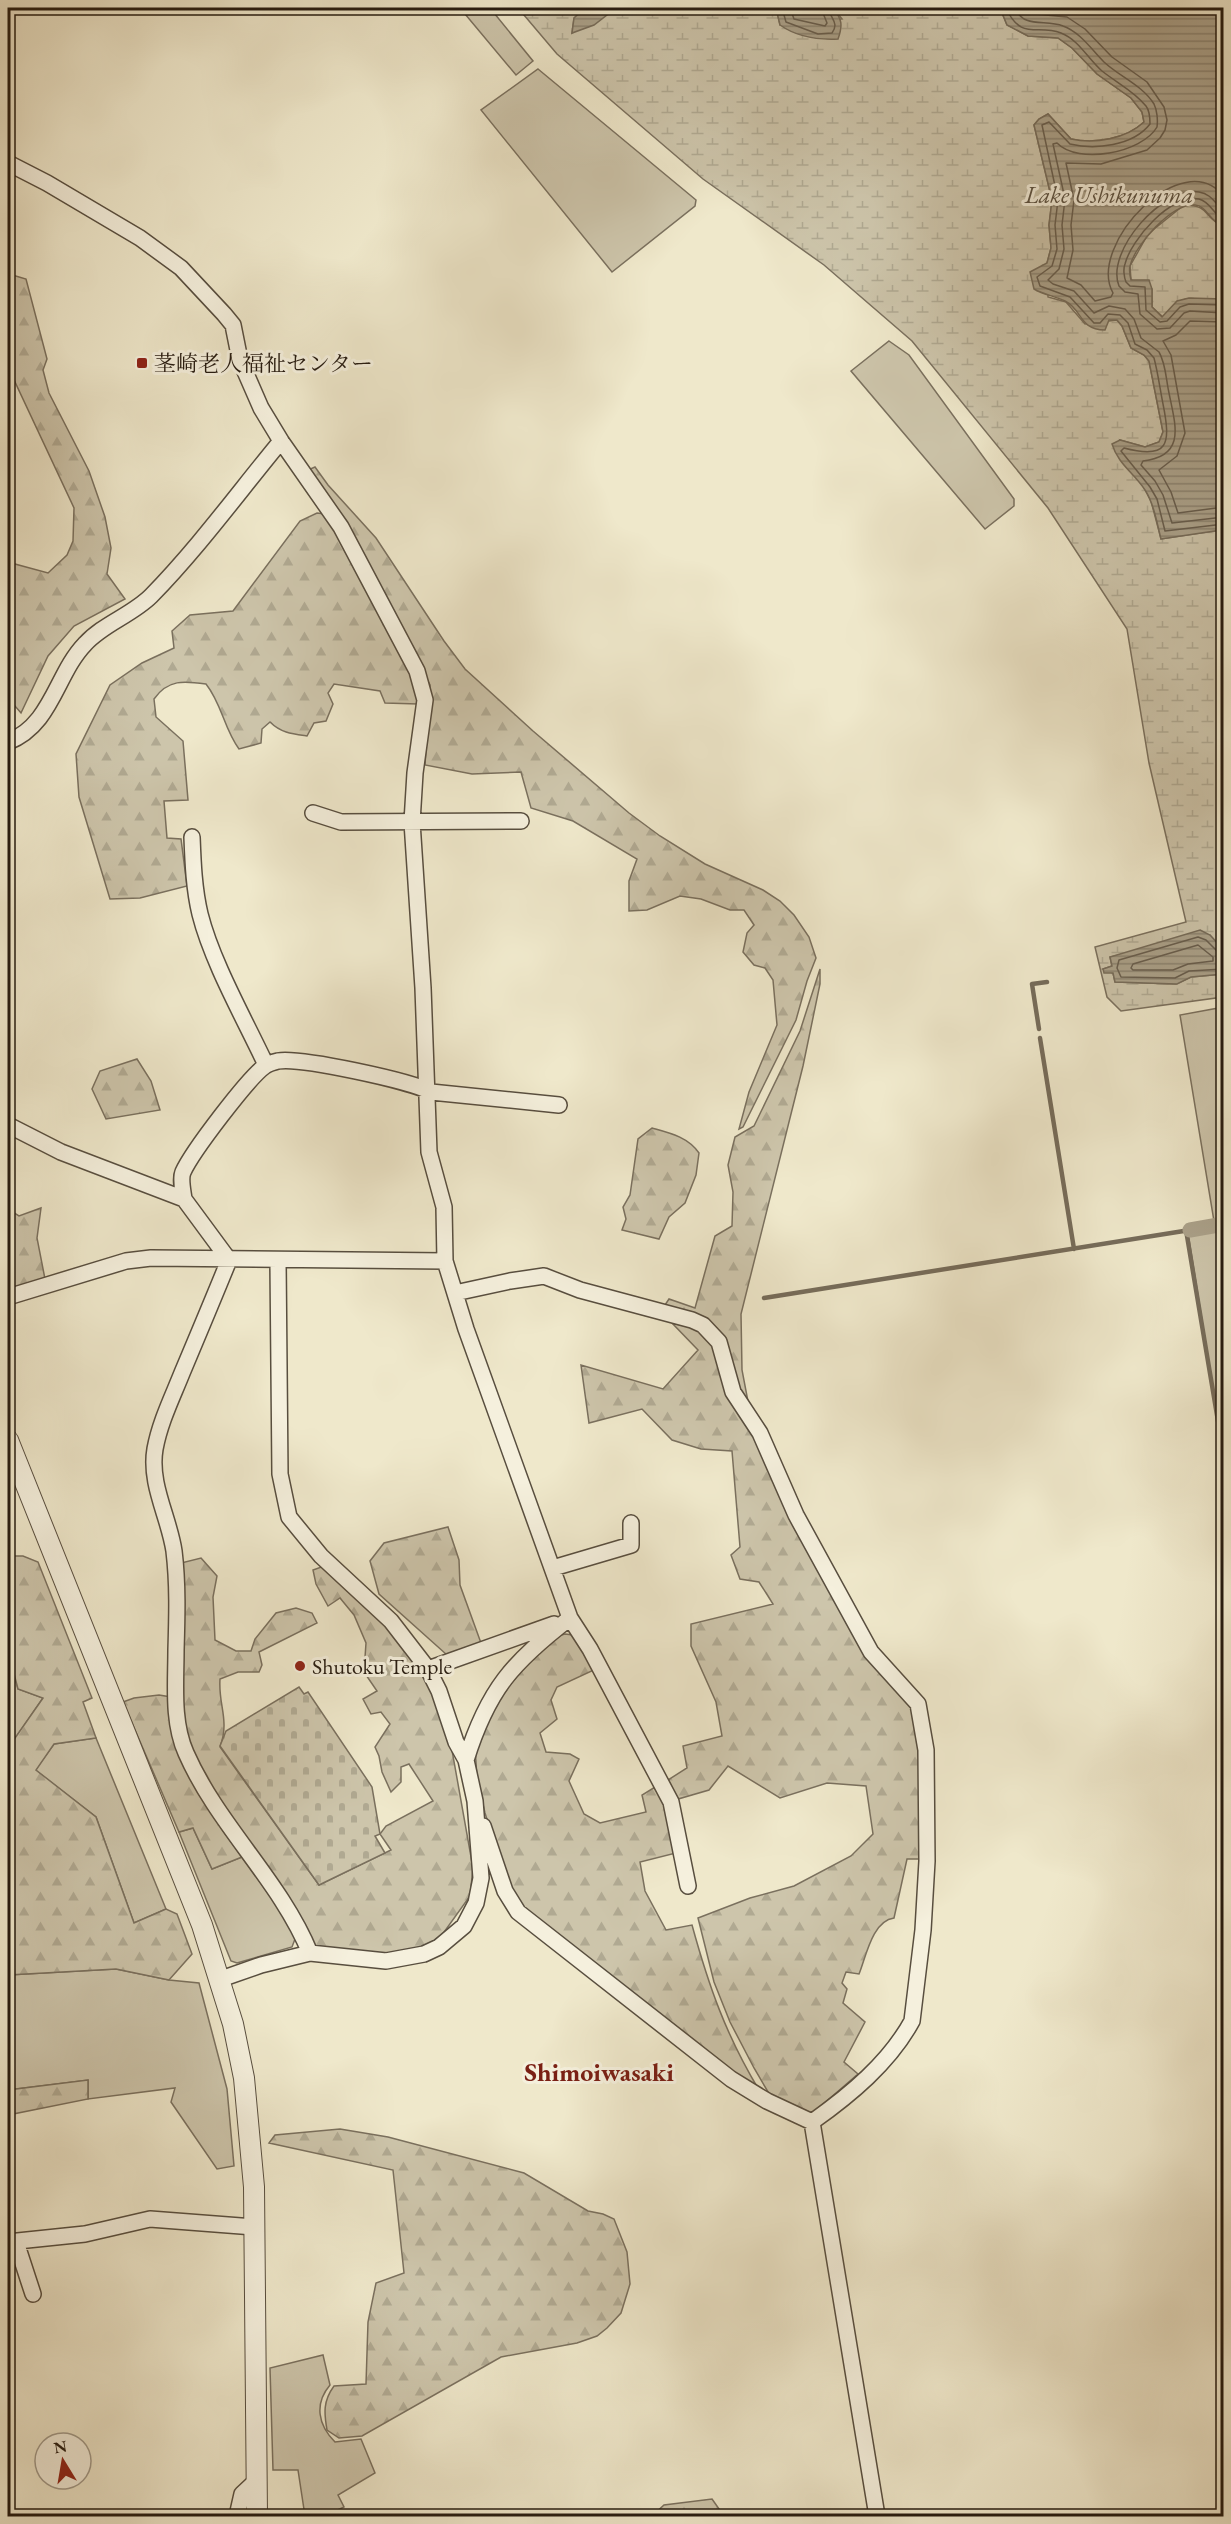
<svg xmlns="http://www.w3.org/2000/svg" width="1231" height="2524" font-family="'EB Garamond','Noto Serif JP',serif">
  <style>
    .grass { fill: #cdc5ab; stroke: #7a705e; stroke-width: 1.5 }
    .forest { fill: url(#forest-firs); stroke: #7a705e; stroke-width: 1.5 }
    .wetland { fill: url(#wetland-marsh); stroke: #7a705e; stroke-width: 1.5 }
    .cemetery { fill: url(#cemetery-stones); stroke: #7a705e; stroke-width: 1.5 }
    .water { fill: url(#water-rules); stroke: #766c5a; stroke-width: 1.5 }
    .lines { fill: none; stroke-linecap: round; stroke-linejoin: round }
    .shore { stroke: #685e4e; stroke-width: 1.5 }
    .stream { stroke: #766c5a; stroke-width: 4.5 }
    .canal { stroke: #aba28b; stroke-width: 15 }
    .minor-casing { stroke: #584e3f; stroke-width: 18 }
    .tertiary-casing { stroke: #584e3f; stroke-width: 22 }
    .minor { stroke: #f5f0dd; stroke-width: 15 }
    .tertiary { stroke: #f5f0dd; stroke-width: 20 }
    .poi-dot { fill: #8f2418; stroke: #f5f0dd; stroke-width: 2 }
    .labels { text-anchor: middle; stroke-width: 6; stroke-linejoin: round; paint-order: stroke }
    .poi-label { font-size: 22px; fill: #261b10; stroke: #f5f0dd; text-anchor: start }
    .water-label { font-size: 24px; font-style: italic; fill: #5b5141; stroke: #f5f0dd }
    .quarter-label { font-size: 26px; font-weight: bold; fill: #7a1f14; stroke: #f5f0dd }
  </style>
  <defs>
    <pattern id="forest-firs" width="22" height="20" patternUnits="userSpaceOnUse" patternTransform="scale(1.5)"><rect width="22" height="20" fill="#cdc5ab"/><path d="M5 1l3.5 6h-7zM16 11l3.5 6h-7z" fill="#b0a992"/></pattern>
    <pattern id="wetland-marsh" width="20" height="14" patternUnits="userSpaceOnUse" patternTransform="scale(1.5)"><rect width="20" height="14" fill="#cdc5ab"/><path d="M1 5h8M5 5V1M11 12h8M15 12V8" fill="none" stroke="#b0a992"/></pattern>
    <pattern id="cemetery-stones" width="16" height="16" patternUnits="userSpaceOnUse" patternTransform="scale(1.5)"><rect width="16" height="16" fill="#cdc5ab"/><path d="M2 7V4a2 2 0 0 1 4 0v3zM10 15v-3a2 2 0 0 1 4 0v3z" fill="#b0a992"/></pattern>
    <pattern id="water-rules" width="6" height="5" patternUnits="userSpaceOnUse" patternTransform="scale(1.5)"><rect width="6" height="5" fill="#aba28b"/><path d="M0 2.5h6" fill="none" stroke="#8b8370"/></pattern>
  </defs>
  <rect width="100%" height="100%" fill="#efe8cb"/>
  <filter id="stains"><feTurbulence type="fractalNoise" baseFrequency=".00333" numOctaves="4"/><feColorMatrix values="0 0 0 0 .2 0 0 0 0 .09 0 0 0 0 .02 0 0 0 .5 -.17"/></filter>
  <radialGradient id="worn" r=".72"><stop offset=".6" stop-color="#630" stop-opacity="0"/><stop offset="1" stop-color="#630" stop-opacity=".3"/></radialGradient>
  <path class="grass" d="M460,8H490L533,61L516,75Z
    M538,69L696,200L695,206L612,272L481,110Z
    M889,341L909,355L1014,499V506L985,529L851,371Z
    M1224,1007V1219L1214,1221L1180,1015Z
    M1223,1227L1224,1439H1221L1188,1233Z
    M8,1651L18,1689L43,1698L8,1749Z
    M96,1738L166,1909L134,1923L96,1817L35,1770L54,1744Z
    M193,1828L212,1869L242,1857L293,1928L295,1939L292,1947L237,1963L231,1961L179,1832Z
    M116,1969L169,1980L199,1983L227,2089L234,2166L217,2169L171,2102L175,2088L88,2099V2080L8,2090V1975Z
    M323,2355L330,2385C314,2404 318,2425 335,2442L361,2439L375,2473L338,2495L344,2507L325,2516H305L298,2470H273L270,2368Z"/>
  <path class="forest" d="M9,274L26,279L47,359L43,370L49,393L89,471L105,517L111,548L107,574L125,599L74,626L48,656L21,713L8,698V559L15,564L48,573L67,555L73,541L74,508L8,367Z
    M315,467L328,485L376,538L444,641L465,669L533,731L629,813L660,836L705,864L763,890L780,901L794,915L809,937L816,958L807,981L796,1020L743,1127L739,1129L749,1092L777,1025L773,980L765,968L754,965L743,952L747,933L754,925L744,910H730L701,899L680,896L647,910L629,911V881L637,859L573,821L531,808L521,772L472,774L425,765L430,685L379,585L308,470Z
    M317,513L325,514L356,563L415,679L418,704L385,703L380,691L334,684L328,693L333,704L326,721L314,723L307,736C293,734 281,733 270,722L262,729L261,743L239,749C224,729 222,704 206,684C184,681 168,679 154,699L156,717L183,741L188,800L164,801L167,838L181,839L187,886L140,898L110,899L79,797L76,754L110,685L142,663L174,648L172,631L190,615L233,611L300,521Z
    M820,969V984L803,1066L741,1314L742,1370L750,1412L737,1392L726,1346L663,1308L669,1299L695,1308L715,1236L732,1226L733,1192L728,1165L735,1137L754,1126L800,1031Z
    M137,1059L151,1081L160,1110L106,1119L92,1089L100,1071Z
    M652,1128C670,1133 688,1137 699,1153L696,1175L685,1203L669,1217L659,1239L622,1230L626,1219L623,1207L630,1195L638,1139Z
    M41,1208L37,1238L45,1279L8,1290V1209L19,1216Z
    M673,1324C689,1325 698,1328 710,1338L791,1518L914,1708L919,1740L921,1859H907L894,1918C872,1921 866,1957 859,1974L846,1972L842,1983L847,1989L843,2003L865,2022L844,2062L858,2074L814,2112L808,2113L771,2097L754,2068L730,2022L714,1982L698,1918L750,1898L794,1886L851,1856L873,1834L866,1786L827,1783L780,1798L728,1766L709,1790L678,1799L668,1780L687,1768L683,1746L722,1736L716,1702L691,1646V1624L773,1604L759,1582L740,1579L731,1555L740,1547L732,1451L701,1449L672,1440L642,1409L589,1423L581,1365L663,1389L698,1350Z
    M448,1527L459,1560L460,1585L481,1643L447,1655L379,1594L370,1561L384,1543Z
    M8,1556H23L38,1562L92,1698L83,1702L96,1738L54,1744L36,1770L96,1817L134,1923L166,1909L177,1914L192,1954L169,1980L116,1969L8,1975V1748L43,1698L18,1689L8,1651Z
    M201,1558L217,1576L213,1597L215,1640L236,1651H251L255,1639L276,1613L296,1608L312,1613L317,1623L259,1652L262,1665L259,1672H238L220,1679C218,1705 230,1720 220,1747L319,1885L391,1850L380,1834L386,1826L433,1801L409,1764L401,1767V1782L391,1792L382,1772L379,1756L375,1747L390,1724L381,1712L371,1714L363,1699L377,1691L364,1672L366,1643L354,1615L340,1598L328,1606L316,1584L313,1570L324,1566L387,1625L425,1676L450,1739L473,1868L470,1896L442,1935L424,1947L382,1955L314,1948L224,1811L190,1748L184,1722L181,1680V1563Z
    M565,1634L573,1635L596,1669L557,1687L551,1700L557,1719L540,1733L546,1752L570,1754L579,1759L569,1781L584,1814L600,1823L646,1812L642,1795L655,1787L667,1805L676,1853L640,1862L645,1891L666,1930L692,1925C709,1987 726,2035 759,2090L737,2077L525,1909L507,1883L485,1813L477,1779L475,1746L491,1706L551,1638Z
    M159,1695L171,1697L221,1828L242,1857L212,1869L193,1828L179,1832L123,1702L134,1698Z
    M88,2080V2099L8,2115V2090Z
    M340,2129L388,2137L524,2173L588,2211L603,2214L614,2219L627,2252L630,2284L621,2313L607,2328L597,2336L577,2343L501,2357L362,2436L339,2438L327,2430C324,2413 323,2401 334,2386L366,2384L368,2322L376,2283L404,2273L393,2170L269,2143L275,2135Z
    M712,2499L724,2516H652L664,2505Z"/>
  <path class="wetland" d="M518,8H585L574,18L572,33L616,8H776L780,25L842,19L833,8H1000L1007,25L1028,36L1058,38L1072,48L1097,74L1131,98L1142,112L1144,122C1126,139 1095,144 1071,139L1048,114L1039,119L1034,125L1052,200L1049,225L1051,248L1047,263L1048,297L1066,302L1085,324L1117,320L1122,326L1131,348L1144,355L1149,361L1163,432L1159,442L1145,447L1120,440L1151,501L1161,539L1221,530L1223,532V944L1219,945L1210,935L1110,957L1112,966L1103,969L1113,973L1115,982L1176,984L1191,977L1223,974V997L1121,1011L1107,997L1095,947L1186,922L1149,763L1127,629L1048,508L912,341L824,265L703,179L557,54Z
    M1184,205C1211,205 1203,218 1223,226V299C1190,304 1191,286 1163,317L1152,307V289L1131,280L1130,266L1148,234Z"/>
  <path class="cemetery" d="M299,1687L304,1694L308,1692L372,1787L380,1834L375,1836L385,1853L319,1885L220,1746L226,1731Z"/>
  <path class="water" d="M585,8H616L594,25L572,33L574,18Z
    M776,8H833C842,19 843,25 838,39C817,40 797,37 780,25Z
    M1000,8H1223V226C1208,220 1207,206 1195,205C1172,203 1135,245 1130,266C1129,270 1130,276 1131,280H1149L1152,289V307L1162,317L1177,301L1189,298L1223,299V532L1221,530L1161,539C1157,523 1154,504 1145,490C1134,473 1118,464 1112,444L1120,440L1145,447L1159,442L1163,432L1149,361L1144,355L1131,348L1122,326L1117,320H1109L1105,330C1078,329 1083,310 1065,301C1055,296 1044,295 1034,289L1030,272L1047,263L1051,248L1049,225L1052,200L1034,125L1039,119L1048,114L1071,139C1095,144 1126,139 1144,122L1142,112L1131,98L1097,74L1072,48L1058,38L1028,36L1007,25Z
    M1200,930L1210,935L1219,945L1223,944V974L1191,977L1177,984L1115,982L1113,973H1104L1103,969L1112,966L1110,957Z"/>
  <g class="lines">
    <path class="shore" d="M782,8L786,22L818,34L832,33C840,22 829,18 829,8
      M790,8L794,19L825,26L827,23L821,8
      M1006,8C1021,41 1037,24 1061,33C1079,40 1088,59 1102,71C1117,83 1134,91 1146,106C1150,111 1150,118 1150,124C1133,146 1095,150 1070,144L1049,122L1042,125L1058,200L1055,225L1057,249L1052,266L1037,277L1040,286L1070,297L1094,323H1100L1108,314L1120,315L1128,323L1135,344L1147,350L1154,358C1158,373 1160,389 1163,404C1171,444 1169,460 1124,448L1121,451L1150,487L1157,499L1165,531L1224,524
      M1015,8C1024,29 1045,19 1063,26C1080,32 1092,50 1104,62C1120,77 1142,85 1154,104C1157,110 1158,120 1157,127C1142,153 1078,165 1057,143L1053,144L1065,199L1062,225L1064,249L1059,269L1048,280L1053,284L1074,291L1094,313L1109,306L1125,309L1134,319L1141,338L1159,352C1166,364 1166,380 1169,393C1175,424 1187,456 1143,461L1141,465L1155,481L1163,495L1172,523L1224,517
      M1024,8L1035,14L1067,17L1085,29L1112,57L1147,82L1164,107L1167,120L1165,130L1160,138L1147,150L1101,164L1066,163L1074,200L1071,225L1073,250L1067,278L1081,285L1095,301L1111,297L1113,293C1086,245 1184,143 1224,197
      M1224,211C1215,204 1212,194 1199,192C1163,186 1105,251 1119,286L1125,292L1138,294L1140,314L1157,329L1170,328L1184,313L1190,311L1224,313
      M1224,219C1213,215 1211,202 1199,199C1171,193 1131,240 1125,264C1123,269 1124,277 1126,282L1130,286L1145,287L1146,310L1160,322L1167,321L1180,307L1189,304L1224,305
      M1224,322L1190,321L1176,335L1163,341L1171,355L1185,433L1177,456L1159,470L1171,492L1178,513L1224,507
      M1198,945L1213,957V961L1188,964L1173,970H1133L1131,968L1133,964Z
      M1224,950H1216L1206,940L1198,937L1119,960L1117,968L1121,977L1175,978L1189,971L1224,969"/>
    <path class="stream" d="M1039,1029L1032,984L1047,982
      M1040,1038L1074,1249
      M1186,1230L1221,1439
      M764,1298L1190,1230
      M1223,1449L1224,1450"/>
    <path class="canal" d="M1190,1230L1224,1224"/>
    <g class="minor-casing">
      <path id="minor" d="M8,163L47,183L140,238L181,268L224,314L233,325L240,360L261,408L281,441L341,527L417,671L425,700L415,773L412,822L423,988L429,1152L444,1207L445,1261L466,1329L570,1618L590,1649L671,1802L688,1886
        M8,742C52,725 56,674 85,644C103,624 132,615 151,596C198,548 238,493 281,441
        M313,813L341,822L521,821
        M192,837C193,863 194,889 200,914C212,962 245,1020 266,1065
        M8,1125L61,1152L184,1199L229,1260C214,1297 198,1335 182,1373C172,1398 160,1422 155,1449C149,1484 169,1517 174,1551C178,1584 177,1617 176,1650C176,1684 172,1722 186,1753C218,1826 280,1880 310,1953
        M184,1199C183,1191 180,1179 183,1172C192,1152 248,1078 265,1066C268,1064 274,1062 278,1061C300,1057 411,1081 431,1092L559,1105
        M455,1293L510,1281L544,1276L580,1290L692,1320L703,1325L719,1342L733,1392L760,1433L796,1515L871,1652L918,1704L926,1750L927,1861L923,1930L912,2021C889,2063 850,2095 812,2122
        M8,1297L126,1261L151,1258L445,1261
        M553,1568L631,1545V1523
        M428,1669L554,1624
        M466,1760C488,1689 513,1662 570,1618
        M483,1826L505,1891L518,1912L731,2079L767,2101L812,2122
        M221,1979L261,1965L310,1953L386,1961L424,1954L439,1947L464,1926L476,1903L481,1878L475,1801L466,1760L456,1742L439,1691L428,1669L391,1621L321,1556L289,1517L280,1474L278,1261
        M812,2122L877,2516
        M8,2242L85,2234L150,2219L254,2227
        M16,2242L33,2294
        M237,2516L242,2494L257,2480"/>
    </g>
    <g class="tertiary-casing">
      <path id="tertiary" d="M8,1440L202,1925L233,2024L244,2078L254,2187L257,2516"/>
    </g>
    <use href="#minor" class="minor"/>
    <use href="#tertiary" class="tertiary"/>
  </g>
  <g class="poi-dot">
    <rect x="136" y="357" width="12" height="12" rx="3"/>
    <circle cx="300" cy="1666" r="6"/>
  </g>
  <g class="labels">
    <g class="poi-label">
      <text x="154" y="371">茎崎老人福祉センター</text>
      <text x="312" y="1674">Shutoku Temple</text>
    </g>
    <g class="water-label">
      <text x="1109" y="203">Lake Ushikunuma</text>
    </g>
    <g class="quarter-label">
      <text x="599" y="2081">Shimoiwasaki</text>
    </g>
  </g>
  <rect width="1231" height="2524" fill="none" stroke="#efe8cb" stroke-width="30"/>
  <rect x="9" y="9" width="1213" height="2506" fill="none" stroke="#261b10" stroke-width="3"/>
  <rect x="15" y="15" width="1201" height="2494" fill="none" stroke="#261b10" stroke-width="1.5"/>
  <g transform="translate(63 2461) rotate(349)"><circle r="28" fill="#f5f0dd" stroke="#a29b8b" stroke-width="1.5"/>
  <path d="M0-4.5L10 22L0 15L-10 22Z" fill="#8f2418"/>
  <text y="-9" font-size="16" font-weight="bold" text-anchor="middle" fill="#261b10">N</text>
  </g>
  <rect width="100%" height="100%" filter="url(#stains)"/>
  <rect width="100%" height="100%" fill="url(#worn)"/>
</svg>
